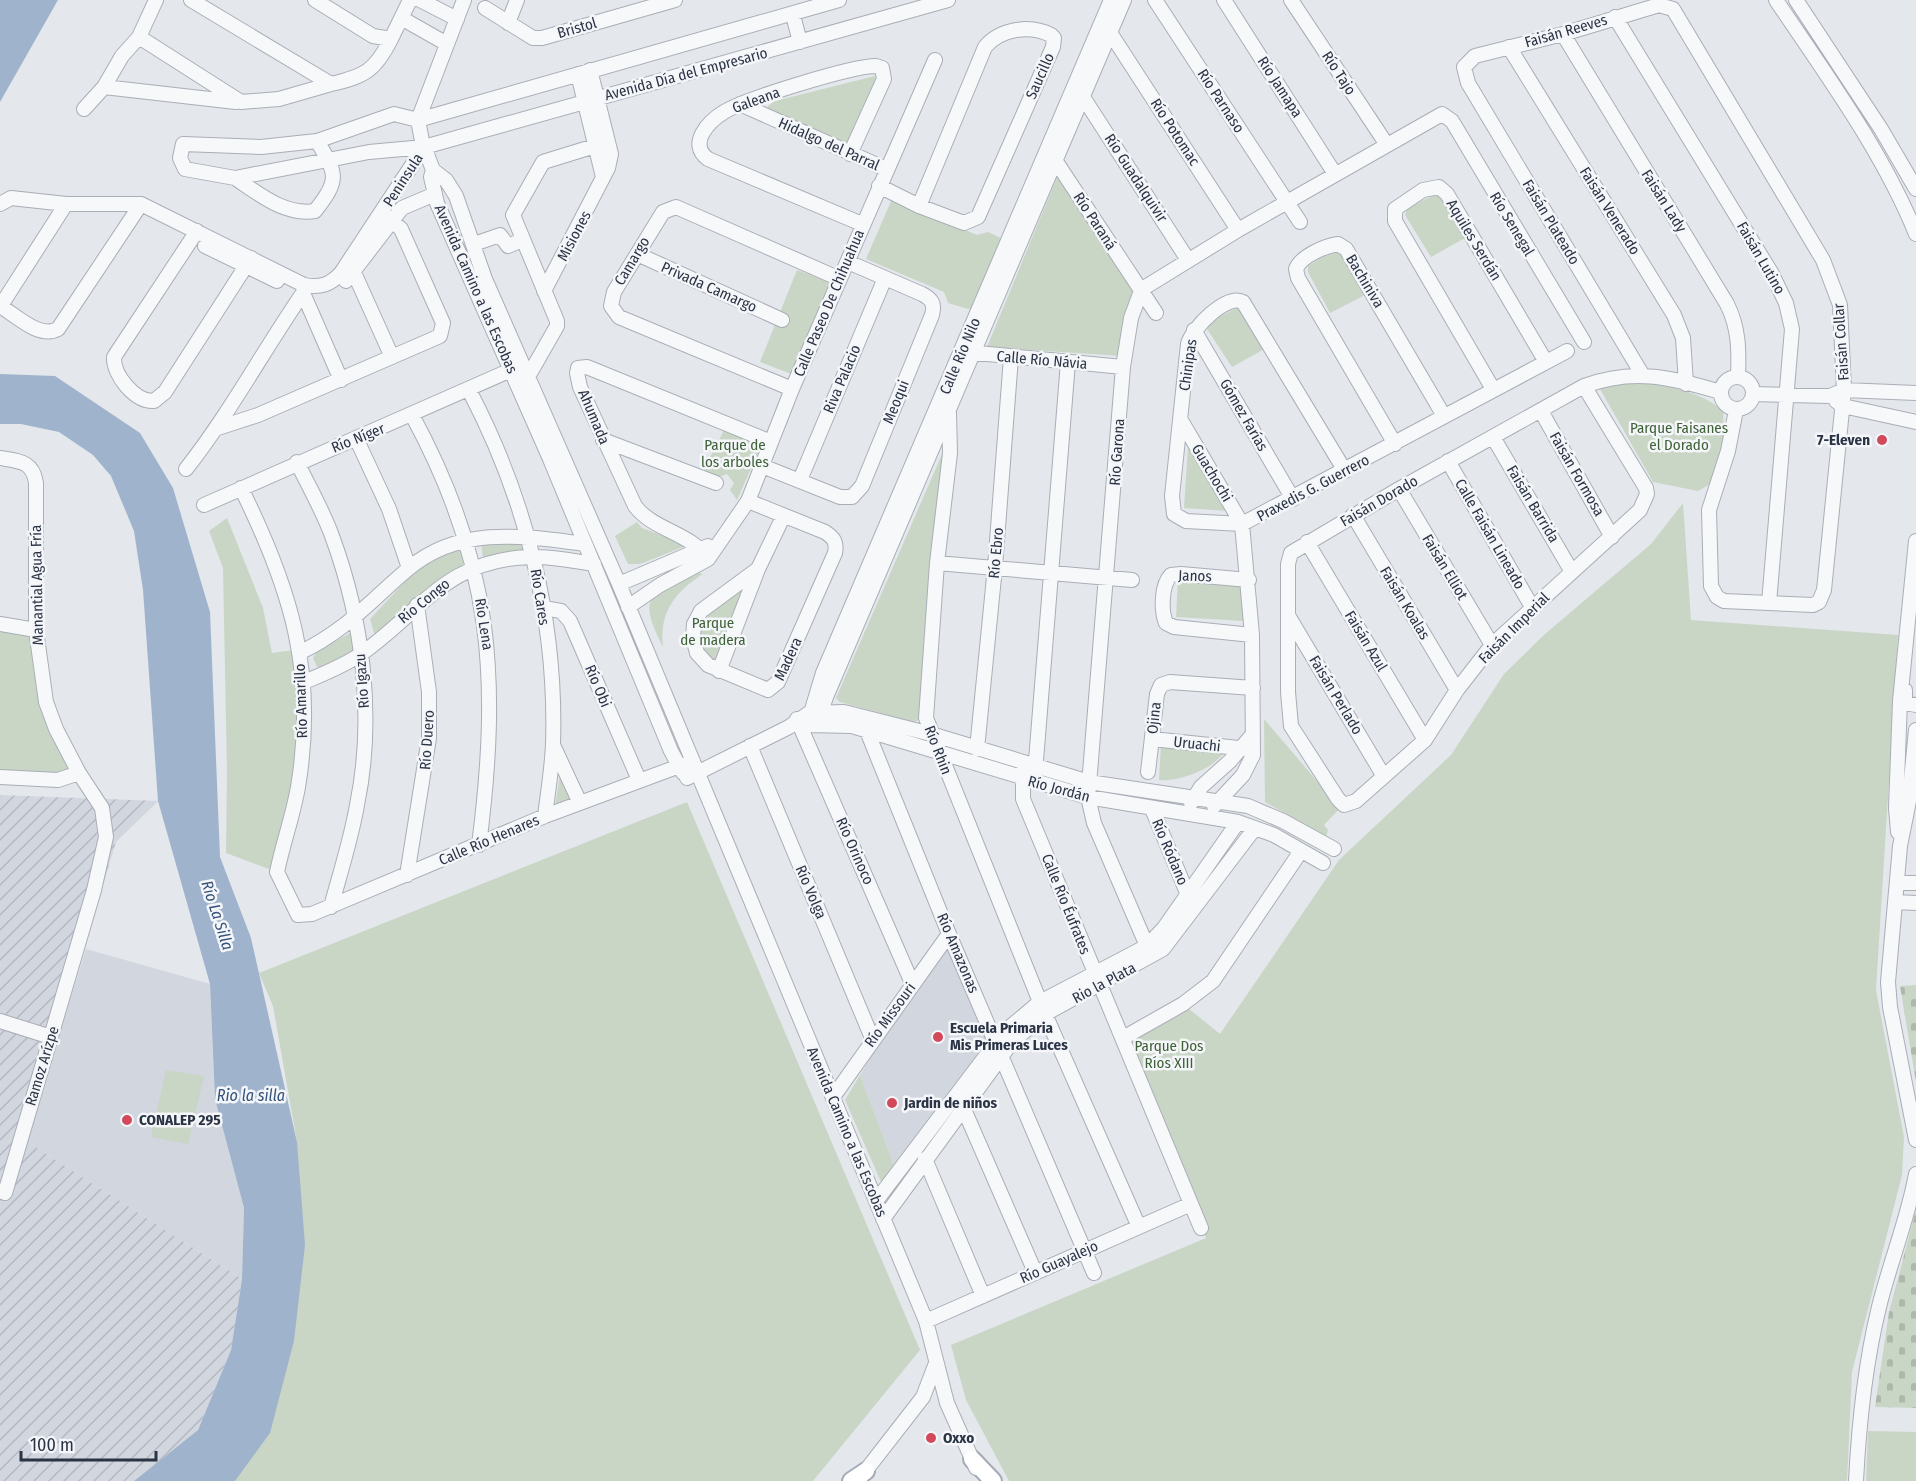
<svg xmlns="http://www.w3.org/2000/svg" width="1916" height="1481" font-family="'Fira Sans Condensed',sans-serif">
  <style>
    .built { fill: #d2d6de }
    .industrial { fill: url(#industrial-furrows) }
    .green { fill: #c9d6c5 }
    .cemetery { fill: url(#cemetery-stones) }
    .water { fill: #9fb4cc }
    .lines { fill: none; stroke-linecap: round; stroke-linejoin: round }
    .minor-casing { stroke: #a9aeb7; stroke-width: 16 }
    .major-casing { stroke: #a3abb8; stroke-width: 20 }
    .minor { stroke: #f7f8fa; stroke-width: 14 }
    .major { stroke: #fff; stroke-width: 16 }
    .poi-dot { fill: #d1495b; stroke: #f4f6f9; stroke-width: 2 }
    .labels { text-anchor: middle; stroke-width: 5; stroke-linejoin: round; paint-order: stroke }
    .street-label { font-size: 15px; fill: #2b3445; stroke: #f4f6f9 }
    .park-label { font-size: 15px; fill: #3f6138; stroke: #f4f6f9 }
    .poi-label { font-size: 15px; font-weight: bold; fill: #2b3445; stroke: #f4f6f9; text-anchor: start }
    .water-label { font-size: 16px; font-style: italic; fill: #34527a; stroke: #f4f6f9 }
  </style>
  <defs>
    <pattern id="industrial-furrows" width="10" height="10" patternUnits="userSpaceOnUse" patternTransform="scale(1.5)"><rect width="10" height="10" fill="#d2d6de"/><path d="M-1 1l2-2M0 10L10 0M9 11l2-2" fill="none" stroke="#b4b8c0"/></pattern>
    <pattern id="cemetery-stones" width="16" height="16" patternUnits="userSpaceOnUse" patternTransform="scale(1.5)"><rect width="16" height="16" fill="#c9d6c5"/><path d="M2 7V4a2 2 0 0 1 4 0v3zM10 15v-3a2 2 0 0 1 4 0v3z" fill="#adb8ab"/></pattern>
  </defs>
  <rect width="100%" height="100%" fill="#e4e7ec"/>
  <path class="built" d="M952,944L989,1043L895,1168L860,1075L887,1030Z
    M86,949L210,984L215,1099L244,1208L242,1279L26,1141Z"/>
  <path class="industrial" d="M0,795L158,801L116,842L26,1141L242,1279L231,1350L198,1430L134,1481H0Z"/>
  <path class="green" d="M875,76V83L850,146L768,109V106L775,101Z
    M1058,175L1136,287L1129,302L1121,356L987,347Z
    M1437,193L1442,194L1465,238L1431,257L1405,215L1407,209Z
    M892,199L977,235L988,232L1005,240L975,311L948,303L944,292L866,259Z
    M1336,249L1341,250L1367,294L1330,313L1308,272V266Z
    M797,270L833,283L794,375L760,362Z
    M1237,308L1245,311L1266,348L1232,367L1207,329L1209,322Z
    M1636,380C1666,387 1700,390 1723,411L1725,447L1714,482L1698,491L1653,482L1600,389Z
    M725,428L764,439L737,500L730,490L734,483L727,474L719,477L703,471Z
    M1188,447L1195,450L1228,511L1184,508Z
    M943,452L919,720L914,722L840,702L836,698Z
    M1683,503L1691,620L1898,635L1876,990L1904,1137L1902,1175L1852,1372L1847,1481H1009L966,1400L951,1345L1206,1238L1123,1038L1183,1004L1220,1034L1339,860L1451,755L1504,674L1545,634L1651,544Z
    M227,518L263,608L272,653L294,650L300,741L292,802L274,871L226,853L227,772L223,568L209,531Z
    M637,522L642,528L688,545L640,564H628L615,536Z
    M525,539L529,551H514L488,559L483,557L481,544Z
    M456,547L465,550L466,560L460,569L428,587L375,636L370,619L412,574Z
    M696,572L703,574C675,592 659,612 663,647C636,594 650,596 696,572Z
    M1178,580L1243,583V621L1176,617Z
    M747,583L717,661L712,663C678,622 716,606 747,583Z
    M0,624L36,630L44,689L79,773L0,777Z
    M354,631L359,653L319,671L313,658L317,651Z
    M1264,719L1340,808L1324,825L1328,830L1326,837L1265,802Z
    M1161,744L1225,751C1214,769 1179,782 1159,780Z
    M561,768L575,799L555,807Z
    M687,802L920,1350L813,1481H209L297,1142L273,1006L259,973Z
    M166,1070L204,1076L188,1144L151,1137Z
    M860,1075L895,1168L882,1184L845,1100Z
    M1868,1431L1916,1432V1481H1866Z"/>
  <path class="cemetery" d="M1916,985V1082L1900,986Z
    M1916,1210V1408L1875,1407L1889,1312Z"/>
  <path class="water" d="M0,0H58L0,102Z
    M0,374L55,376L140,433L173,488L210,612L220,857L251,938L297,1142L305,1245L294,1341L270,1433L235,1481H134L198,1430L231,1350L242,1279L244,1208L215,1099L210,984L158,801L143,590L134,531L111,476L93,455L59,432L21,424H0Z"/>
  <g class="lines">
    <g class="minor-casing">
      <path id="minor" d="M191,0L331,84C365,76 375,71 391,39
        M315,0L373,36L391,39L410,0
        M420,0L457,19
        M839,0L418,120L394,114L317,141L261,147L183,144L180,158L185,169L235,178L369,152L424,147L948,0
        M1155,0L1300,222
        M1224,0L1335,174
        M1291,0L1387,145
        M1776,0C1826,75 1882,150 1916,234
        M1796,0L1881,129L1916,189
        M485,8L533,38H542L675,0
        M793,15L800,42
        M1615,17L1772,274L1786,303L1792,329L1769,603
        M403,19L447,44
        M508,23L517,0
        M1111,34L1238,230
        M1563,34L1727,304C1739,328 1739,350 1738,377
        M139,37L241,102L279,99L331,84
        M1509,47L1674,315L1683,338L1686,384
        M578,74L603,177
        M104,87L236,102
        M1083,97L1188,260
        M740,104L886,169
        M84,109L104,87L122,56L139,37L156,0
        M850,154L884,79L882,68L876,66C852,66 745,99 724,112C709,121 687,144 708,159L862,224
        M1053,157L1156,313
        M433,170L446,180L456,196L485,279L619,584L926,1321L947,1403L976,1468
        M433,170L431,177L437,203L550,459L671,751L683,773
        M433,170L422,141L418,120L464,0
        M235,178C259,194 285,216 315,211C340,179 337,174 317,141
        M879,186L919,206L964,223L978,217L1053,47L1054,38L1051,35C1029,24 1000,29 985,47L919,206
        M0,204L11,198L66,204H141L304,285C320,288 330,285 341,273L424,147
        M197,231L114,357C113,375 135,402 154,401L165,392L251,258
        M474,244L500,235L508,246L522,240
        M205,246L277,281
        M637,254L782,320
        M351,266L392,357
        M346,281L402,208L435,194
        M544,291L608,168L611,154L590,70
        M303,293L341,380
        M0,306C17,316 39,339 58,329L141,204
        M0,307L66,204
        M1194,330L1293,499
        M967,352L1123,367
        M1642,374L1468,83L1464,67L1475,56L1563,34L1659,5L1673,9L1823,260L1840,305L1844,390L1824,590L1819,602L1813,605L1724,601L1717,597L1711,586L1709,510L1728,451L1736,410
        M529,375L557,326V321L513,215L543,162L608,142
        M1721 393a16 16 0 1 1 32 0a16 16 0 1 1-32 0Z
        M1584,386L1646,488L1647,494L1640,510L1492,645L1457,690L1425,740L1356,801L1344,805L1338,799L1291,726L1288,692V564L1291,553L1399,489L1584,386C1635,367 1671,378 1721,392
        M792,389L619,317L611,306L614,292L663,212L676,207L840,279
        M1493,389L1395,221V209L1423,190L1439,187L1447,194L1546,362
        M469,390C526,499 557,620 553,744C552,768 548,792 545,816
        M1753,394L1830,396L1844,390L1916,393
        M1836,401L1843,406L1916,422
        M1541,411L1612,537
        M949,413L950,453L937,563L926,718L1040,1002
        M412,415C493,564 500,680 479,845
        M1182,422L1242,524L1252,635L1253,755L1243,775L1214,806
        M218,428L258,415L440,336L443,323L401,229L382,212
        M1493,437L1572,572
        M356,438L389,509L409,568
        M603,440L716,483
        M1395,444L1298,278L1296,269C1301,256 1325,246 1338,244L1346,249L1444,416
        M0,458C19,461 33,461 36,483V630L46,702L56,729L79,773L102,808L106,837L94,890L5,1193L0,1191
        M1448,461L1532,607
        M297,462C309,487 323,511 332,536C363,620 375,718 357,805C351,840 340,873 331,907
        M762,466L840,497H852L862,486L932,315C935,304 932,299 922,294L848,262
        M186,469C230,413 263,351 303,293L304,285
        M1345,471L1243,302C1227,293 1192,328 1188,344L1172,496L1174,514L1186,521L1242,524L1567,351
        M800,480L885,278
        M241,488C291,589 317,673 298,787C293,816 283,843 277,872L298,915L312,914L545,816L693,761
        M1399,489L1492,645
        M748,501L825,532C834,538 837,542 835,553L778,682L768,690L708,665L697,653L693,638L694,624L701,611L758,569
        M204,505L511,370
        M1353,515L1457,690
        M1307,542L1425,740
        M708,559C690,532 654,531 635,506L580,387L577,373L578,368L587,367L771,442
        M937,563L1132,580
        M1249,580L1181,574L1171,575C1161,585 1161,611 1166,623L1174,627L1252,635
        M619,584L708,546
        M628,607L660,585L708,559L748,501L792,389L935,60
        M544,608L561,611L570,621L639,780
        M1289,617L1383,775
        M0,624L36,630
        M299,653C347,630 370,601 408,569C460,525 524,536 585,544
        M719,671L758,569L783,517
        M304,682C323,674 344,666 361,654C421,612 446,559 531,557C552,556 574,561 594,564
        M1905,690V703L1916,705
        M797,719L912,983
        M817,724L826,697L1124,0
        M808,725L852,726L1088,797L1238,822L1274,835L1323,863
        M807,726L823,673L1111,0
        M1916,730L1909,801L1900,846L1888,982L1890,1007L1916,1140
        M867,731L949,934L1094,1273
        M1152,739L1248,749
        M553,745L580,803
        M750,746L872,1038
        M977,749L995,567L1011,357
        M1023,771V799L1201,1228
        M1148,772L1157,694L1161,685L1170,682L1253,688
        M1035,773L1068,362
        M0,777L58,780L79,773
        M687,778L789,727L809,713L844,712L931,734L1089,782L1248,806L1283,821L1334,849
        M1191,803L1201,787L1230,761L1253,734
        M1152,809L1188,895
        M1898,832L1896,808L1900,701L1916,541
        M407,875L429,738V692L417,605
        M1897,883H1916
        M1895,902L1916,903
        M1147,946L1094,823L1088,797L1123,367L1131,318L1141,291L1147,286L1238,230L1442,114L1452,121L1584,342
        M1045,1014L1139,1227
        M0,1021L51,1037
        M1123,1038L1183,1004L1213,981L1301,851
        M833,1097L949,934
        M963,1107L1035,1272
        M925,1159L983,1296
        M876,1201L1004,1032L1040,1002L1147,946L1164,928L1238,822
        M883,1219L1012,1042L1045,1014L1163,949L1255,828
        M926,1321L1191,1204
        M860,1478L923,1397L936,1363
        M1856,1481C1859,1422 1865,1364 1879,1307C1890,1262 1908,1219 1916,1174"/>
    </g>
    <g class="major-casing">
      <path id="major" d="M972,1459L993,1481
        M851,1481L866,1471"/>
    </g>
    <use href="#minor" class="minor"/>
    <use href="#major" class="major"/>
  </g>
  <g class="poi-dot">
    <circle cx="1882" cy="440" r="6"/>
    <circle cx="938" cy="1037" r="6"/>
    <circle cx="892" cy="1103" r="6"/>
    <circle cx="127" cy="1120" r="6"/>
    <circle cx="931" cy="1438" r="6"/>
  </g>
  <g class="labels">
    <g class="street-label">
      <text transform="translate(577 28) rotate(-16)" y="5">Bristol</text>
      <text transform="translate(1566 31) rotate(-16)" y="5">Faisán Reeves</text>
      <text transform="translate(1339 73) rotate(57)" y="5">Río Tajo</text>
      <text transform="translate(686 74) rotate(-15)" y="5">Avenida Día del Empresario</text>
      <text transform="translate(1040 76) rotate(-66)" y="5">Saucillo</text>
      <text transform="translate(1280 87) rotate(57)" y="5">Río Jamapa</text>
      <text transform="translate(756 100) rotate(-20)" y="5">Galeana</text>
      <text transform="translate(1221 101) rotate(57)" y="5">Río Parnaso</text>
      <text transform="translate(1175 132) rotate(57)" y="5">Río Potomac</text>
      <text transform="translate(829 144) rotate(24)" y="5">Hidalgo del Parral</text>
      <text transform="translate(1136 178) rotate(57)" y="5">Río Guadalquivir</text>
      <text transform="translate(403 180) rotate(-57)" y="5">Peninsula</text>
      <text transform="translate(1664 201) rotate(58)" y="5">Faisán Lady</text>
      <text transform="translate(1610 211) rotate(58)" y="5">Faisán Venerado</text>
      <text transform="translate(1095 221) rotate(57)" y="5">Río Paraná</text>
      <text transform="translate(1551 222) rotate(59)" y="5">Faisán Plateado</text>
      <text transform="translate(1512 224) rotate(59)" y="5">Río Senegal</text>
      <text transform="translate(574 236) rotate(-62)" y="5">Misiones</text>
      <text transform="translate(1474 240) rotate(59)" y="5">Aquiles Serdán</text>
      <text transform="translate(1761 258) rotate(60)" y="5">Faisán Lutino</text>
      <text transform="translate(632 261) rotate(-59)" y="5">Camargo</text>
      <text transform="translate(1365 281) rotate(59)" y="5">Bachiniva</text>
      <text transform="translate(709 287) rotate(24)" y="5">Privada Camargo</text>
      <text transform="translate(476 289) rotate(66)" y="5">Avenida Camino a las Escobas</text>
      <text transform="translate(829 303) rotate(-67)" y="5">Calle Paseo De Chihuahua</text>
      <text transform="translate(1841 342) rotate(-94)" y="5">Faisán Collar</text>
      <text transform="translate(960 356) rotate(-67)" y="5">Calle Río Nilo</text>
      <text transform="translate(1042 360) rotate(5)" y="5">Calle Río Návia</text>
      <text transform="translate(1188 365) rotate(-82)" y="5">Chinipas</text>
      <text transform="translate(842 379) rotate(-67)" y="5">Riva Palacio</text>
      <text transform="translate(896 402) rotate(-68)" y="5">Meoqui</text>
      <text transform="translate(1244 415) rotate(60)" y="5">Gómez Farías</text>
      <text transform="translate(594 417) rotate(67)" y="5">Ahumada</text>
      <text transform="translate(358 438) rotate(-22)" y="5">Río Níger</text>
      <text transform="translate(1117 452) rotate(-86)" y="5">Río Garona</text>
      <text transform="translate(1212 473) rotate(59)" y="5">Guachochi</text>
      <text transform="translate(1577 474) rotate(60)" y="5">Faisán Formosa</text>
      <text transform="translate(1313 488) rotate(-28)" y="5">Praxedis G. Guerrero</text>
      <text transform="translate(1379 501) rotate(-30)" y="5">Faisán Dorado</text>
      <text transform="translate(1533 504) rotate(59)" y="5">Faisán Barrida</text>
      <text transform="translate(1490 534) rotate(60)" y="5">Calle Faisán Lineado</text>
      <text transform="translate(996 553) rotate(-85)" y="5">Río Ebro</text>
      <text transform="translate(1445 567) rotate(59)" y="5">Faisán Elliot</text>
      <text transform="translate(1195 576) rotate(2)" y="5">Janos</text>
      <text transform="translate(37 585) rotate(-91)" y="5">Manantial Agua Fría</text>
      <text transform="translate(540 597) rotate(81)" y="5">Río Cares</text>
      <text transform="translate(424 601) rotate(-39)" y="5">Río Congo</text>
      <text transform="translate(1405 603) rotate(59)" y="5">Faisán Koalas</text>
      <text transform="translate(484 624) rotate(81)" y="5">Río Lena</text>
      <text transform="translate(1514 628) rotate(-45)" y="5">Faisán Imperial</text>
      <text transform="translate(1366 641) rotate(59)" y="5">Faisán Azul</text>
      <text transform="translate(788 659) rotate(-65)" y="5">Madera</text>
      <text transform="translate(362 681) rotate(-94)" y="5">Río Igazu</text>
      <text transform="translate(598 686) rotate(67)" y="5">Río Obi</text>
      <text transform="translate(1336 695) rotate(59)" y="5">Faisán Perlado</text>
      <text transform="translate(301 701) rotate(-92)" y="5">Río Amarillo</text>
      <text transform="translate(1154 718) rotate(-84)" y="5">Ojina</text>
      <text transform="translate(427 740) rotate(-86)" y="5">Río Duero</text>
      <text transform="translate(1197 744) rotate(6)" y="5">Uruachi</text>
      <text transform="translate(938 750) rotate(69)" y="5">Río Rhin</text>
      <text transform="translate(1059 789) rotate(15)" y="5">Río Jordán</text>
      <text transform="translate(489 840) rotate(-23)" y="5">Calle Río Henares</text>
      <text transform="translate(855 851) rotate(66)" y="5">Río Orinoco</text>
      <text transform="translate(1170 852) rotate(67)" y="5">Río Ródano</text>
      <text transform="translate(811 892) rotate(67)" y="5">Río Volga</text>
      <text transform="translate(1066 904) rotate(68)" y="5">Calle Río Éufrates</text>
      <text transform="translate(958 953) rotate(67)" y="5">Río Amazonas</text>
      <text transform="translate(1104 983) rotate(-28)" y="5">Rio la Plata</text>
      <text transform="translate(890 1015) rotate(-54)" y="5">Río Missouri</text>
      <text transform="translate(42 1066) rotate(-73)" y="5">Ramoz Arízpe</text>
      <text transform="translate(847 1132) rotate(67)" y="5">Avenida Camino a las Escobas</text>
      <text transform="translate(1059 1262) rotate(-24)" y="5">Río Guayalejo</text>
    </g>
    <g class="park-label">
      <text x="1679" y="433">Parque Faisanes<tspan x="1679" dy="17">el Dorado</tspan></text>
      <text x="735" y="450">Parque de<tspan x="735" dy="17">los arboles</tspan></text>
      <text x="713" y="628">Parque<tspan x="713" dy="17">de madera</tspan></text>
      <text x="1169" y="1051">Parque Dos<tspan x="1169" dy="17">Ríos XIII</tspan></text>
    </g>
    <g class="poi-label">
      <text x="1870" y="445" text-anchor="end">7-Eleven</text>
      <text x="950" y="1033">Escuela Primaria<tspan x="950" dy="17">Mis Primeras Luces</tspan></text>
      <text x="904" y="1108">Jardin de niños</text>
      <text x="139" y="1125">CONALEP 295</text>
      <text x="943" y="1443">Oxxo</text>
    </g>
    <g class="water-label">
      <text transform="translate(218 915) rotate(72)" y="6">Río La Silla</text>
      <text x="251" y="1101">Rio la silla</text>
    </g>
  </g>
  <path d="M21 1451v9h135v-9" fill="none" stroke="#2b3445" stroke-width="3"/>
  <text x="30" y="1451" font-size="18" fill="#2b3445" stroke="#f4f6f9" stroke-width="4.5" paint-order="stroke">100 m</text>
</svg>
